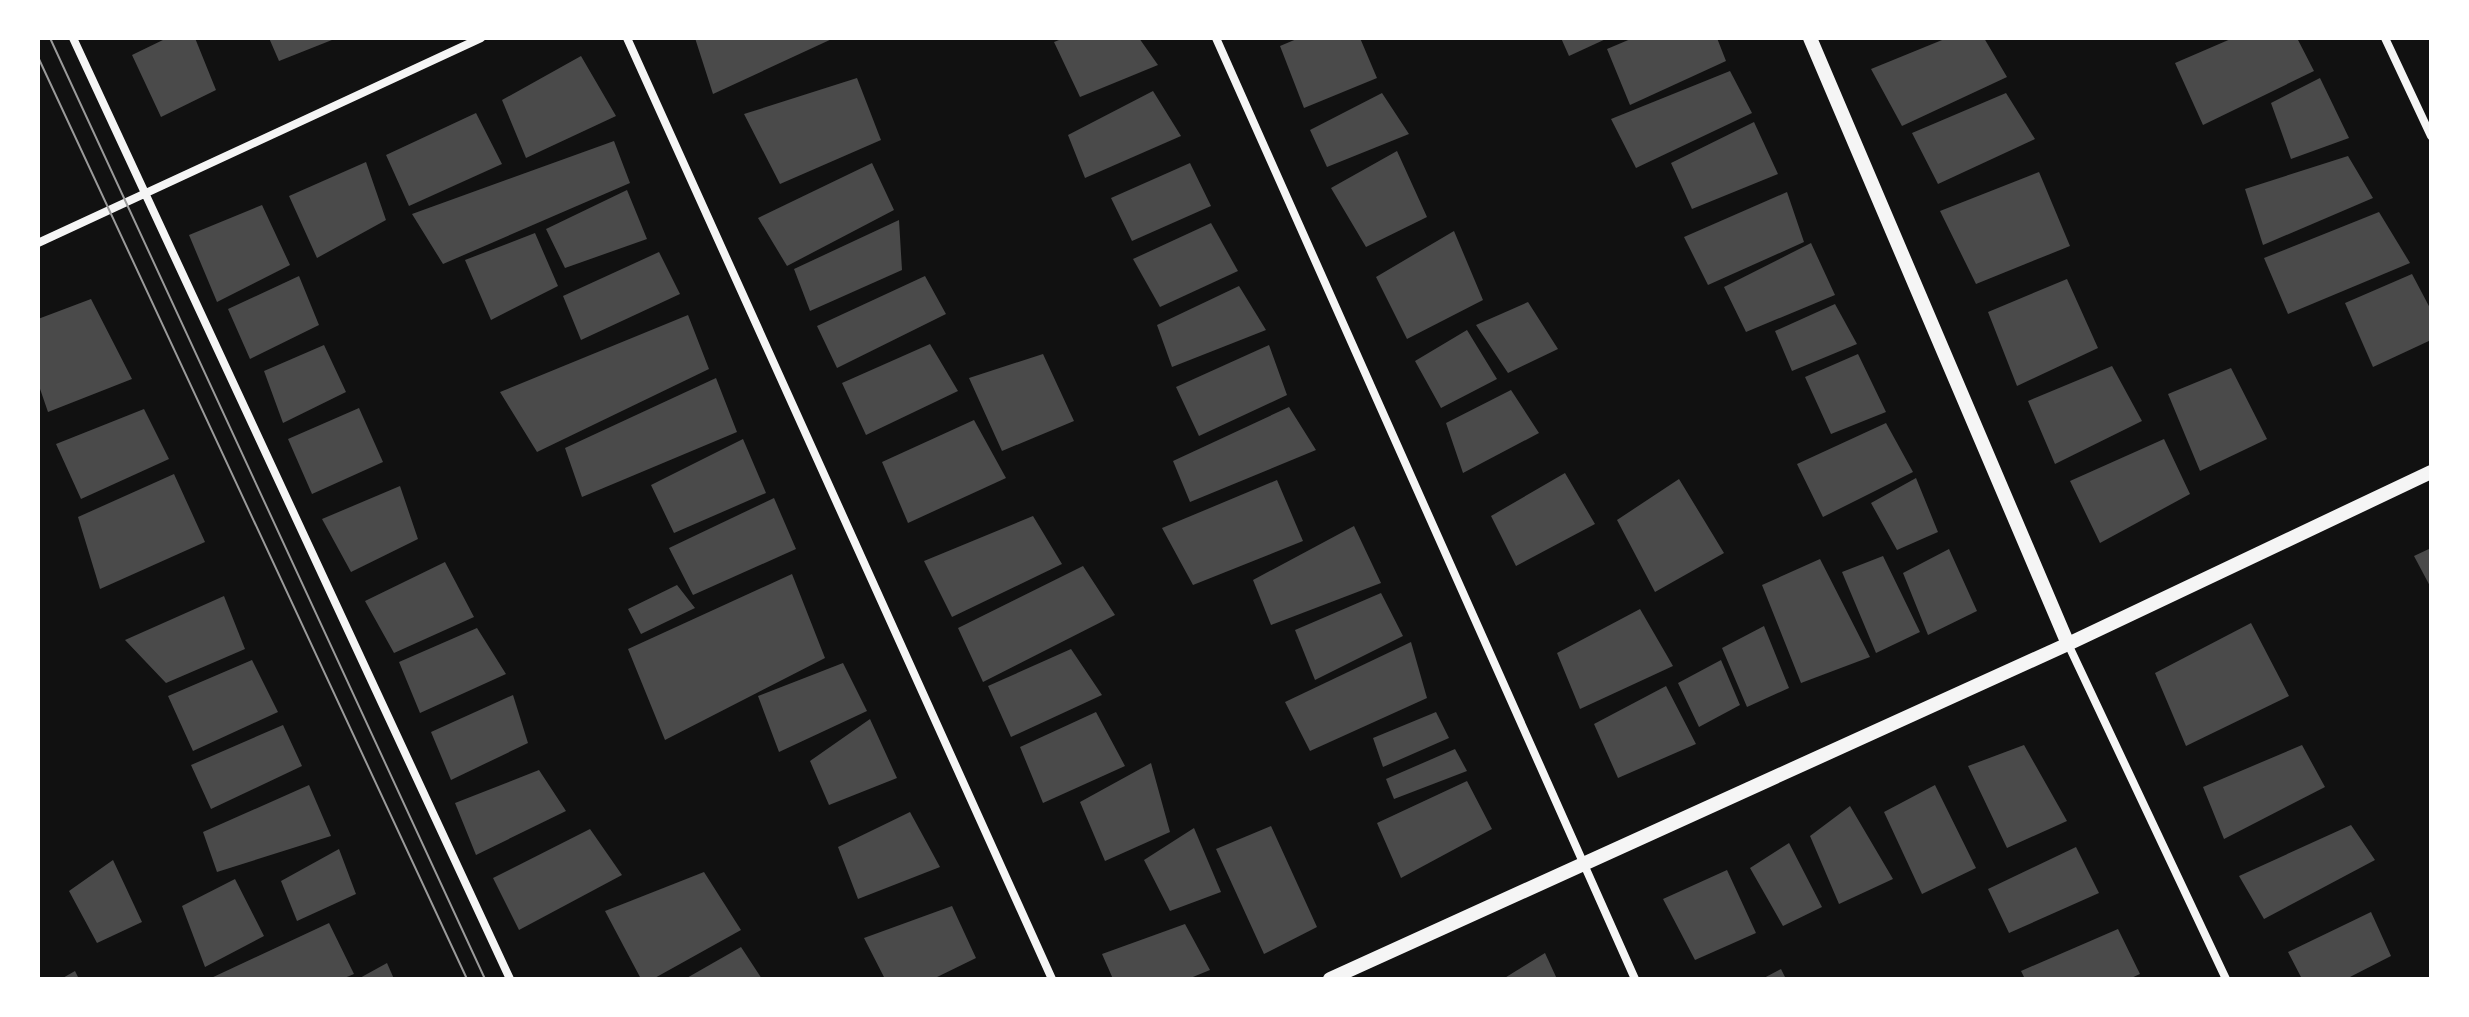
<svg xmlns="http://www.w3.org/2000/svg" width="2469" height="1017" font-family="Inter,sans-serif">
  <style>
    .building { fill: #4a4a4a }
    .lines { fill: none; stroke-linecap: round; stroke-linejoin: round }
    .minor { stroke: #f5f5f5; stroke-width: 8 }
    .tertiary { stroke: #f5f5f5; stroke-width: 14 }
    .tram { stroke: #9a9a9a; stroke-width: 2 }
  </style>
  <rect width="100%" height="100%" fill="#111"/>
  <path class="building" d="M167,38H195L216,90L161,117L132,55Z
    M269,38H337L279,61Z
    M695,38H834L713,94Z
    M1064,38H1139L1158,65L1080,97L1054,42Z
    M1299,38H1360L1377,78L1304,108L1280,46Z
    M1561,38H1608L1569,56Z
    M1633,38H1717L1726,61L1630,105L1607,49Z
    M1947,38H1984L2007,77L1902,126L1871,69Z
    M2233,38H2297L2314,71L2203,125L2175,63Z
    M581,56L616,116L526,158L502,100Z
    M1730,71L1752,113L1636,168L1611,119Z
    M857,78L881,140L780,184L744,114Z
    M2320,78L2349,138L2291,159L2271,103Z
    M1153,91L1181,136L1085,178L1068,135Z
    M1382,93L1409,134L1327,167L1310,130Z
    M2006,93L2035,139L1938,184L1912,133Z
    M476,113L502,164L409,206L386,155Z
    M1754,122L1778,174L1692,209L1671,163Z
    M614,141L630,183L443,264L412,214Z
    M1397,151L1427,217L1366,247L1331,188Z
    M2348,156L2373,198L2263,245L2245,189Z
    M366,162L386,220L317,258L289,196Z
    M872,163L894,210L787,266L758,218Z
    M1190,163L1211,206L1132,241L1111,198Z
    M2039,172L2070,246L1976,284L1940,211Z
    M627,190L647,239L565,268L546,229Z
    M1787,192L1804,242L1708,285L1684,237Z
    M262,205L290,265L217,302L189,235Z
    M2379,212L2410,263L2288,314L2264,258Z
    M899,220L902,270L810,311L794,269Z
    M1211,223L1238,271L1160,307L1133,259Z
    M1454,231L1483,300L1407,339L1376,277Z
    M535,233L558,286L491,320L465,260Z
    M1811,243L1835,295L1746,332L1724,287Z
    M659,252L680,294L581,340L563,296Z
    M2412,274L2431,310V340L2373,367L2345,303Z
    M299,276L319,325L250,359L228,309Z
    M925,276L946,314L837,368L817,326Z
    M2067,279L2098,348L2017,386L1988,312Z
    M1239,286L1266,330L1172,367L1157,325Z
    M91,299L132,379L48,412L38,383V319Z
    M1528,302L1558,349L1508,373L1476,325Z
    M1835,304L1857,344L1792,371L1775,331Z
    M688,315L709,369L537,452L500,392Z
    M1467,330L1497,379L1441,408L1415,361Z
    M930,344L958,391L866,435L842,383Z
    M324,345L346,392L283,423L264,371Z
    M1269,345L1287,395L1199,436L1176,387Z
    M1043,354L1074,421L1002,451L969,378Z
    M1858,354L1886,412L1831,434L1805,377Z
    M2112,366L2142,421L2055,464L2028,401Z
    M2231,368L2267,439L2200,471L2168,394Z
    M716,378L737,432L582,497L565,448Z
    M1511,390L1539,433L1463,473L1446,423Z
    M1289,407L1316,450L1190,502L1173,461Z
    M359,408L383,462L312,494L288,439Z
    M144,409L169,459L81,499L56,444Z
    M974,420L1006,478L908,523L882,462Z
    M1886,423L1913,472L1823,517L1797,464Z
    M743,439L766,493L674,533L651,485Z
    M2164,439L2190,494L2100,543L2070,481Z
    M1565,473L1595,524L1516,566L1491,516Z
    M174,474L205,542L100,589L78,517Z
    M1916,478L1938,532L1897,550L1871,503Z
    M1679,479L1724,553L1655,592L1617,520Z
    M1277,480L1303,541L1193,585L1162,528Z
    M400,486L418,539L351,572L322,519Z
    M774,498L796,549L693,595L669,548Z
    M1033,516L1062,564L952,617L924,561Z
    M1354,526L1381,583L1271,625L1253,580Z
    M2431,548V588L2414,556Z
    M1949,549L1977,611L1928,635L1903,573Z
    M1883,556L1920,632L1876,653L1842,572Z
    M1820,559L1870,657L1801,683L1762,585Z
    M445,562L474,617L394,653L365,601Z
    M1083,566L1115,615L983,682L958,628Z
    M792,574L825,658L665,740L628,649Z
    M677,585L695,608L641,634L628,609Z
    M1381,593L1403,636L1315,680L1295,630Z
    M224,596L245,649L166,683L125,640Z
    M1640,609L1673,666L1580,709L1557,653Z
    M2251,623L2289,696L2186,746L2155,673Z
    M1764,626L1789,688L1747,707L1722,648Z
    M477,628L506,674L420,713L399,662Z
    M1411,642L1427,698L1310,751L1285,702Z
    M1071,649L1102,695L1011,737L988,686Z
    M252,660L278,712L193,751L168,696Z
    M1721,660L1740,705L1699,727L1678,683Z
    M843,663L867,711L779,752L758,696Z
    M1666,686L1696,744L1618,778L1594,724Z
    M513,695L528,743L451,780L431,732Z
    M1096,712L1125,766L1043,803L1020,747Z
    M1436,712L1449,738L1383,767L1373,738Z
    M870,719L897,778L829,805L810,761Z
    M283,725L302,766L211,809L191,765Z
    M2024,745L2067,821L2007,848L1968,766Z
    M2302,745L2325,787L2224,839L2203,787Z
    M1455,749L1467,771L1394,799L1386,779Z
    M1151,763L1170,832L1105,861L1080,802Z
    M539,770L566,811L476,855L455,803Z
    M1467,781L1492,829L1401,878L1377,823Z
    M309,785L331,836L217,872L203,832Z
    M1935,785L1976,868L1922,894L1884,812Z
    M1850,806L1893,879L1839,904L1810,836Z
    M910,812L940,867L858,899L838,847Z
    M2351,825L2375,860L2264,919L2239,876Z
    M1271,826L1317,927L1264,954L1216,849Z
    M1194,828L1221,892L1170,911L1144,860Z
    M590,829L622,875L519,930L493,878Z
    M1789,843L1822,907L1783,926L1750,868Z
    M2076,847L2099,893L2009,933L1988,889Z
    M339,849L356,894L297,921L281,881Z
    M113,860L142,922L97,943L69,891Z
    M1727,870L1756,933L1695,960L1663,899Z
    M704,872L741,930L653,979H641L605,911Z
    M235,879L264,936L205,967L182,906Z
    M952,906L976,958L933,979H885L864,938Z
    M2371,912L2391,956L2346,979H2302L2288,952Z
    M329,923L354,974L342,979H209Z
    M1185,924L1210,970L1188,979H1113L1102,954Z
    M2118,929L2140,974L2129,979H2025L2021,971Z
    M741,947L762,979H685Z
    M1545,953L1557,979H1503Z
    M387,963L394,979H358Z
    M1781,969L1786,979H1762Z
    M75,971L79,979H61Z"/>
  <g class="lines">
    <path class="minor" d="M73,38L510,979
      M627,38L1052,979
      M1216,38L1635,979
      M2385,38L2431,136
      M38,243L481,38
      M2068,644L2226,979"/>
    <path class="tertiary" d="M1810,38L2068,644
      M1330,979L2068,644L2431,472"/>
    <path class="tram" d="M50,38L485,979
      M38,57L467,979"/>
  </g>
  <rect width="2469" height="1017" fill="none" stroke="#ffffff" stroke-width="80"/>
</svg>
